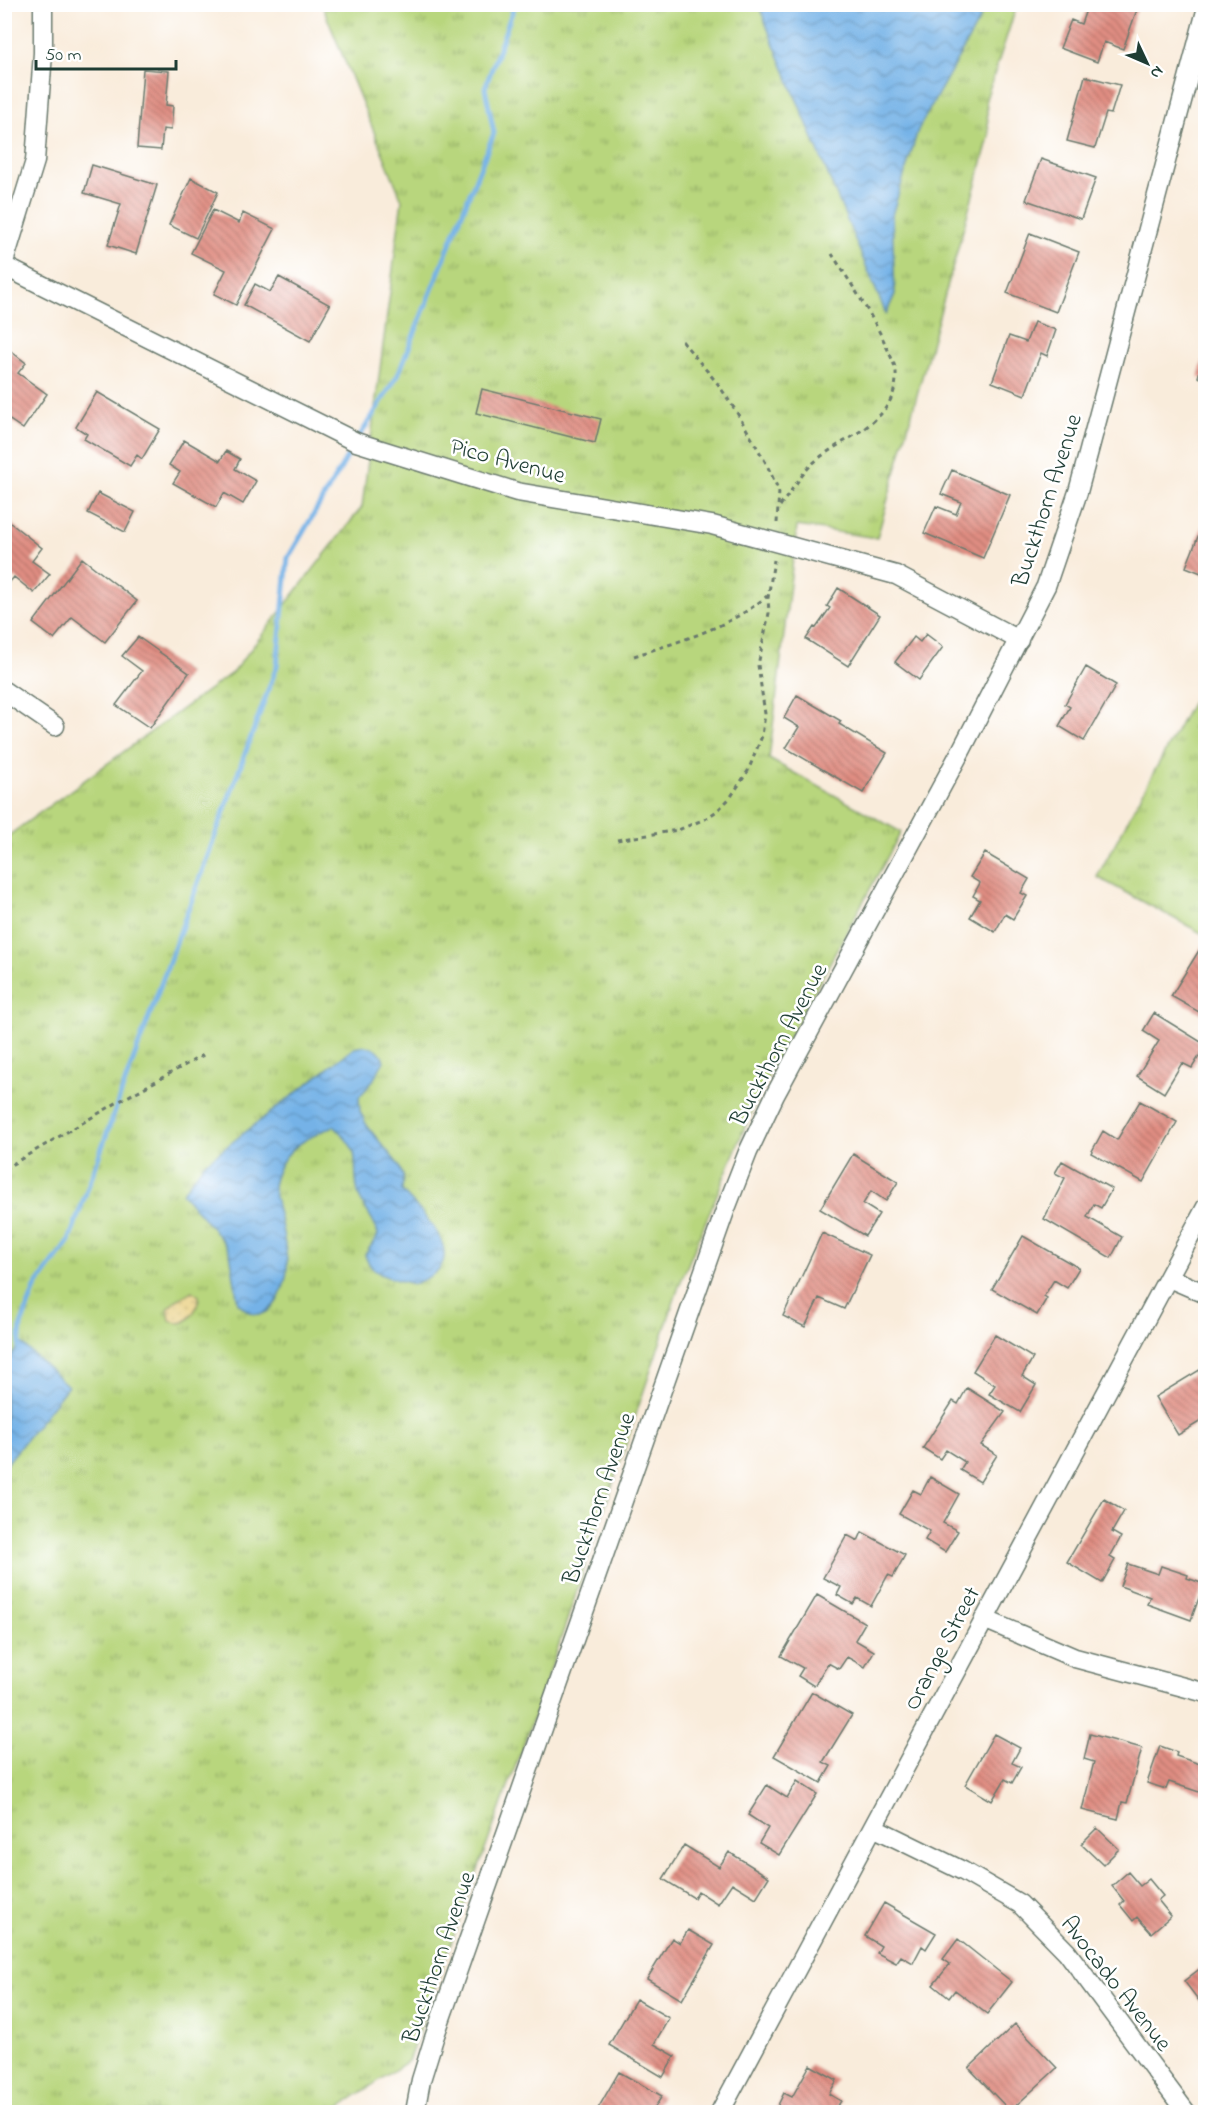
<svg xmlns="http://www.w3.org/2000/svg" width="1210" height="2117" font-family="'Indie Flower',sans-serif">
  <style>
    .grass { fill: url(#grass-tufts); stroke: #6c8a58; stroke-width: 1.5 }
    .sand { fill: url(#sand-dots); stroke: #868c69; stroke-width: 1.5 }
    .water { fill: url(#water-waves); stroke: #4a788e; stroke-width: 1.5 }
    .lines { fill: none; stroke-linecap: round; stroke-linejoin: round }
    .stream { stroke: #75b2e7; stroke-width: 5 }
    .building { fill: url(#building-back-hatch) }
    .minor-casing { stroke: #6b7a6e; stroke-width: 21 }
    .path { stroke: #6b7a6e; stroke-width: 3; stroke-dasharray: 4.5 4.5; stroke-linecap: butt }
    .minor { stroke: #fff; stroke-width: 18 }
    .labels { text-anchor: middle; stroke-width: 5; stroke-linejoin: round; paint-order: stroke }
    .street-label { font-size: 24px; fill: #1f3d34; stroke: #fff }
  </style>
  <defs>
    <pattern id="grass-tufts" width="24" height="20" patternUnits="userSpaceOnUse" patternTransform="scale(1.5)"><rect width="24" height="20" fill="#b8d67d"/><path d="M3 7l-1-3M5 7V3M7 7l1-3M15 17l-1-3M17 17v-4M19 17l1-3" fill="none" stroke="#95af67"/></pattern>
    <pattern id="sand-dots" width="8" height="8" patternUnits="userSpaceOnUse" patternTransform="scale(1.5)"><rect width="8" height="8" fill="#eeda9e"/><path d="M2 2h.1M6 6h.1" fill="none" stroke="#ccbc89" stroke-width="1.8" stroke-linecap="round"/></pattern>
    <pattern id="water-waves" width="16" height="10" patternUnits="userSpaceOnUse" patternTransform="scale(1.5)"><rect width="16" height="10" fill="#75b2e7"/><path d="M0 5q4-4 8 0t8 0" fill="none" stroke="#5f92bc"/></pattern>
    <pattern id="building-back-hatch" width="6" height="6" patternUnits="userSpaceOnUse" patternTransform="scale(1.5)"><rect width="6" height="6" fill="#e08d82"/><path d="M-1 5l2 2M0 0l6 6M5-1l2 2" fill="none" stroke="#b5746b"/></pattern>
  </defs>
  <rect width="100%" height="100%" fill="#fff"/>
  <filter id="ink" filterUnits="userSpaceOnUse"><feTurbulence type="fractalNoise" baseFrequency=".0167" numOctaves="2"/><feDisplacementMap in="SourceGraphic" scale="12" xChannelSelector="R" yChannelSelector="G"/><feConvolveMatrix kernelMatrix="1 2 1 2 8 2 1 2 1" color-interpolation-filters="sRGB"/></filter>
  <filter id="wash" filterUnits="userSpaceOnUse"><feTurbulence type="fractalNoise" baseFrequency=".008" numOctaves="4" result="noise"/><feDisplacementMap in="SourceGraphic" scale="24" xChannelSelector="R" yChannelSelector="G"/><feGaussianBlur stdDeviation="1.35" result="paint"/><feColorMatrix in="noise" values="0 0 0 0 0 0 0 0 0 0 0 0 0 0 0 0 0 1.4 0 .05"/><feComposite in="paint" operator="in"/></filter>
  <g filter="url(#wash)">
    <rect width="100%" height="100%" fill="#f9ecdb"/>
    <path class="grass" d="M322,5H1017L986,99L989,137L877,538L797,526L769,759L901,832L759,1093L679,1286L548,1677L408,2061L332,2112H5L4,839L233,672L362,507L402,200Z
      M1205,678V935L1097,877Z"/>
    <path class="sand" d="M192,1291L199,1296C199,1305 191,1322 180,1323C179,1323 171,1322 170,1321L168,1309L175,1301Z"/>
    <path class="water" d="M759,5H953L981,17L918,130L892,215L895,294L886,314L772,40Z
      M364,1046C375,1048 381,1049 384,1061L372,1082L359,1097L360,1111L367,1126L398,1164L403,1176L402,1191C418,1209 460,1246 438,1270C432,1277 422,1280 414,1284C395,1279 371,1277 365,1255L378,1235C376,1220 364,1210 359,1196C354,1182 357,1167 354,1153C351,1143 341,1133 334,1126C304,1139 280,1150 273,1186C277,1210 287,1241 287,1265C288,1283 274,1324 249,1312C246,1310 242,1306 238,1303L230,1253L222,1240L182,1193L204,1164L354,1048Z
      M21,1343L68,1386L5,1466V1365Z"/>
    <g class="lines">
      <path class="stream" d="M19,1349L21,1325L36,1286L69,1241L118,1102L277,666L288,558L356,442L398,375L494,133L485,88L515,4"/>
    </g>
    <g id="blocks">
      <path class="building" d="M1088,4H1139L1123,49L1104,42L1097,62L1060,48L1071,20L1081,24Z
        M143,69L169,71L166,105L173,106L171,130L163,129L161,150L137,148Z
        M1085,76L1120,85L1111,114L1106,113L1095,148L1067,141Z
        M1041,159L1096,178L1081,219L1026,200Z
        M92,165L157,185L136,254L108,245L121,204L84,193Z
        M191,178L218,192L196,238L169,225Z
        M213,210L239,223L243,213L275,229L236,305L214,294L226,270L191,253Z
        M1030,233L1079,252L1056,312L1007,293Z
        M279,277L330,305L310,341L244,305L255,284L270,292Z
        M1034,322L1056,330L1047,356L1041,353L1025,395L992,382L1009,336L1026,342Z
        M8,349L26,363L18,373L47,394L23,429L4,416V354Z
        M1205,354H1206V380L1198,377Z
        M482,389L601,419L595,443L476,413Z
        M97,392L160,429L142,459L137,455L130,466L84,439L87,434L76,427Z
        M184,440L220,461L226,451L240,459L235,469L256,481L243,504L224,493L216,507L173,483L180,472L169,465Z
        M952,470L1010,495L983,558L924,533L936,506L956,514L961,502L941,494Z
        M98,493L135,512L125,532L88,513Z
        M4,518L42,548L32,561L50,574L34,593L14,577L4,589Z
        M1205,519H1206V575L1186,567Z
        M82,558L137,601L105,642L72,617L54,639L33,623Z
        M838,588L880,615L848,666L806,639L814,627L816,628L830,608L827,606Z
        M926,634L943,647L919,680L895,662L914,637L920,642Z
        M138,637L189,673L150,728L116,705L142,671L122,656Z
        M1086,667L1116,685L1084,741L1059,726L1070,707L1065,704Z
        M797,695L841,721L839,724L887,753L863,793L786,748L799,727L784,718Z
        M985,853L1029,879L1021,893L1027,896L1013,919L1005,914L995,932L970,917L980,900L973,896L980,883L970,877Z
        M1203,944L1206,945V1016L1171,996Z
        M1154,1013L1206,1045L1192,1068L1182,1063L1164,1093L1137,1076L1159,1041L1143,1031Z
        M1140,1101L1177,1122L1143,1182L1091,1153L1103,1131L1117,1140Z
        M853,1154L898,1182L886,1201L871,1191L863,1204L879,1214L865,1236L820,1209Z
        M1062,1161L1112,1189L1101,1208L1094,1204L1087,1217L1122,1237L1111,1258L1044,1219L1065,1178L1055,1173Z
        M822,1233L870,1255L844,1309L819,1298L805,1327L783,1316Z
        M1023,1236L1079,1268L1067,1288L1054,1280L1044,1296L1047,1298L1037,1315L992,1289Z
        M995,1335L1033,1358L1022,1376L1036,1385L1020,1412L989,1394L995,1385L973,1371Z
        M1206,1366V1418L1178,1435L1155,1397Z
        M967,1388L1005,1412L981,1445L997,1455L980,1482L960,1470L965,1462L946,1450L940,1459L923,1448L953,1401L958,1404Z
        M930,1477L959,1494L943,1523L958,1531L945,1552L925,1540L930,1531L899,1514L913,1490L921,1494Z
        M1104,1499L1124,1511L1112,1532L1121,1537L1110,1557L1115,1560L1102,1583L1067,1562Z
        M862,1532L905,1555L893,1577L888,1575L871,1606L857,1598L853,1604L837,1595L841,1587L823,1578L847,1535L858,1541Z
        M1128,1564L1158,1574L1161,1566L1188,1575L1187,1578L1204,1584L1191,1620L1147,1604L1150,1597L1120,1586Z
        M817,1595L865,1623L855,1640L874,1651L865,1667L847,1657L839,1669L828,1663L814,1686L798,1676L803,1668L781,1656Z
        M812,1692L852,1715L823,1762L831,1766L821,1783L774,1756Z
        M994,1734L1020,1748L1012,1763L1021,1767L1012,1783L1005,1779L992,1801L965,1785Z
        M1090,1734L1142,1748L1127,1803L1122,1802L1118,1819L1082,1810L1094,1762L1084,1759Z
        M1160,1746L1177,1752L1176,1756L1206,1766L1205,1794L1169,1782L1166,1789L1147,1783Z
        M797,1781L817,1794L779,1855L759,1843L768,1828L748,1815L767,1785L787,1798Z
        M1097,1828L1119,1849L1103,1865L1081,1844Z
        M684,1845L719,1867L729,1852L769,1877L756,1898L732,1883L718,1904L698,1891L694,1898L663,1879Z
        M1128,1872L1140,1886L1149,1879L1163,1896L1158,1900L1171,1916L1151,1933L1137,1917L1133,1921L1120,1905L1124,1901L1112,1886Z
        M884,1903L936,1933L926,1949L922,1946L913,1963L901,1956L896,1963L877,1953L881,1946L865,1936Z
        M688,1930L714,1945L682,2000L647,1979L672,1938L680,1943Z
        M958,1939L1012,1982L987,2014L955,1990L949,1998L933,1985L950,1964L943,1959Z
        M1206,1964V2010L1184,1981Z
        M636,1999L669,2018L654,2044L675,2056L663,2077L609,2045Z
        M1015,2024L1057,2068L1010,2111L969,2068Z
        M810,2065L837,2080L829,2094L841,2101L834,2112H778L775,2111L784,2093L792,2097Z
        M619,2072L662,2096L652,2112L644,2110L643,2112H596Z"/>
    </g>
  </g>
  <g filter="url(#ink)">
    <use href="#blocks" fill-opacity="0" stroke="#6b7a6e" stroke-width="1.5"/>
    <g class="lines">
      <g class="minor-casing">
        <path id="minor" d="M4,262L35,161L43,53V4
          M4,266L356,442L517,492L712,525L896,575L1019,640
          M4,691L55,726
          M1169,1278L1206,1294
          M984,1619L1075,1658L1206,1693
          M873,1827L963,1871L1020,1904L1067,1952L1186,2112
          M415,2112L421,2080L434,2038L725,1211L748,1152L775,1095L962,749L1046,586L1078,492L1206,11
          M720,2112L1206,1207"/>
      </g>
      <path class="path" d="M682,341L718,384L736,411L766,463L779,491L777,523
        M780,506C790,493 799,478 810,466C830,446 858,437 878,417C890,405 897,390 896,372C895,365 891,357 888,350C873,316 852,285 832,254
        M634,656C680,641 729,628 767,596
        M617,840L678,830L705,819L717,811L730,798L748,771L762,736L765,714L758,665L769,613L768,598L774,560
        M4,1169L118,1102L207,1053"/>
      <use href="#minor" class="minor"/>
    </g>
  </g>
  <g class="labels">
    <g class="street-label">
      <text transform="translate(508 460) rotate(15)" y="8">Pico Avenue</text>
      <text transform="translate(1046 500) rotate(-72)" y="8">Buckthorn Avenue</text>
      <text transform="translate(778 1044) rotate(-62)" y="8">Buckthorn Avenue</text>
      <text transform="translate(598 1498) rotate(-71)" y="8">Buckthorn Avenue</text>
      <text transform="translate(941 1648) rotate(-62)" y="8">Orange Street</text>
      <text transform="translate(438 1957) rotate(-71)" y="8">Buckthorn Avenue</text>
      <text transform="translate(1117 1983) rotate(52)" y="8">Avocado Avenue</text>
    </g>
  </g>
  <rect width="1210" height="2117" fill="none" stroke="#fff" stroke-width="24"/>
  <g transform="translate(1147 63) rotate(134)" stroke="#ffffff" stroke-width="4.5" paint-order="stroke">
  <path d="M0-4.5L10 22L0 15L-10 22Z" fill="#1f3d34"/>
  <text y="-9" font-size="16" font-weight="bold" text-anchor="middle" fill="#1f3d34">N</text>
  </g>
  <path d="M36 60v9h140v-9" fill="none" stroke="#1f3d34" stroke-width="3"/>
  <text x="45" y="60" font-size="18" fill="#1f3d34" stroke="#ffffff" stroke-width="4.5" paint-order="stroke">50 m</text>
</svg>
